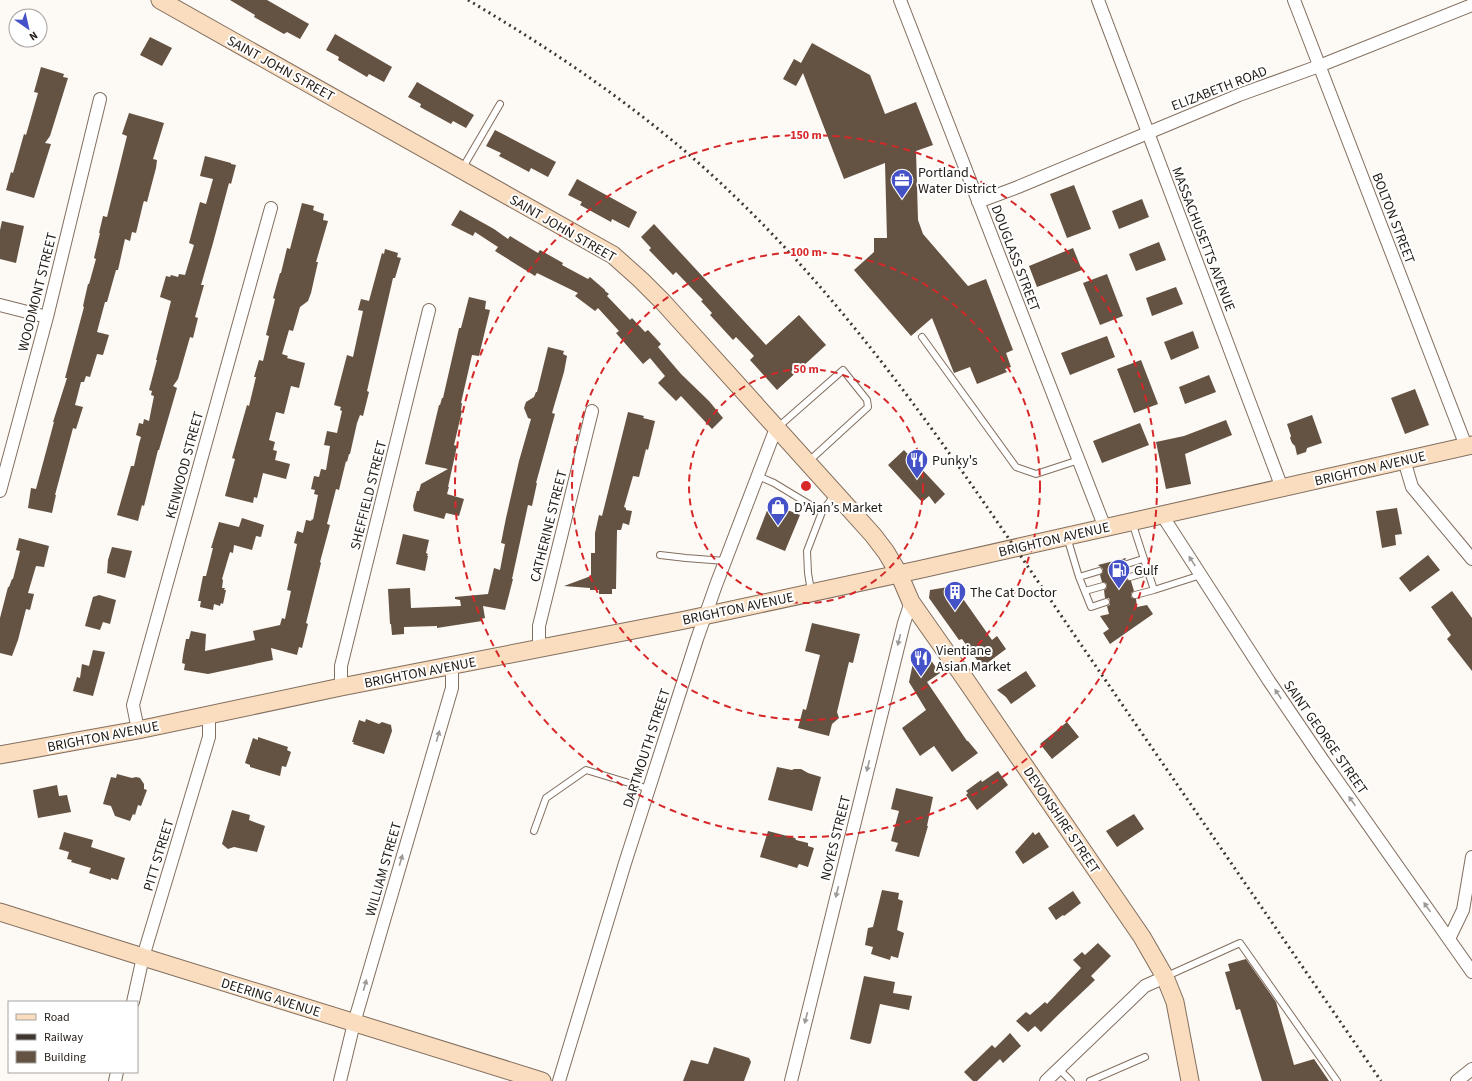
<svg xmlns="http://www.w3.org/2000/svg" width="1472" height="1081" font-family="'Source Sans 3',sans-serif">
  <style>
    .building { fill: #645242 }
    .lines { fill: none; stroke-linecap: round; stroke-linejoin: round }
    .lane-casing { stroke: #826f5f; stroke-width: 8 }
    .street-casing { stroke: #826f5f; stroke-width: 14 }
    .secondary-casing { stroke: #826f5f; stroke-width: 19 }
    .lane { stroke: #fff; stroke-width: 6 }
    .street { stroke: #fff; stroke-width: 12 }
    .secondary { stroke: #f9ddbe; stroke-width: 17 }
    .rail { stroke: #3e3731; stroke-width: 3; stroke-dasharray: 2 4; stroke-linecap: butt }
    .oneway { fill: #9c9895 }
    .ring { fill: none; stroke: #d62828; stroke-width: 2; stroke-dasharray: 7 5 }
    .labels { text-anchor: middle; stroke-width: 4; stroke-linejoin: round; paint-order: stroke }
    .street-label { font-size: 14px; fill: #221a14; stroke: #fff }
    .poi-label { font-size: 14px; fill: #221a14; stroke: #fff; text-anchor: start }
    .centre { fill: #d62828; stroke: #fff; stroke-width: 2 }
    .ring-label { font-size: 12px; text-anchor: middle; font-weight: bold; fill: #d62828; stroke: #fff; stroke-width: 4; stroke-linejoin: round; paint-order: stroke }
  </style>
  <rect width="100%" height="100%" fill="#fdf9f5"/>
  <path class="building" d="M230,0H267L309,24L300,39L287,32L284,34L254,17L255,15Z
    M335,34L392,67L384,82L369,74L367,77L338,60L339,57L326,50Z
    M150,37L172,48L162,66L140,55Z
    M812,43L870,75L885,114L916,102L933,145L916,151L918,220L923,234L968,286L986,279L1013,350L1006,353L1011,367L1005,369L1007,372L977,384L970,367L954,373L932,318L911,336L854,270L874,252V238H887L885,163L844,179L803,73L796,86L783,79L794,59L801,63Z
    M41,67L64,74L63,77L68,78L50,136L45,143L51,144L34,198L6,190L11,172L13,173L24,134L26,135L38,93L34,92Z
    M417,82L474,115L466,128L453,121L451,124L420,107L421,104L408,97Z
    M129,113L164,123L153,159L157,160L156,168L147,202L144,201L143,204L136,233L132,232L130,241L125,239L118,270H116L107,302H105L97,332L109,335L103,355L97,354L90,377L86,376L84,382H81L75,405L83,407L76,429L73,428L55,495H56L52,513L28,508L31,488L36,489L54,422H53L67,378H65L84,307L83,306L88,284H89L96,259L94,258L100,233H99L103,216L107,217L127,136L122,134Z
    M495,130L556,162L548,177L531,168L529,172L499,156L501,153L486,146Z
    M205,156L231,163V164L236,165L231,184L229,183L213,243L201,285H204L195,317L198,318L193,338L190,337L178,379L173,386L177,388L159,450H158L144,506L142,505L138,521L117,515L131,466H134L139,444L141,437L136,435L139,423L143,424L144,419L149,421L154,396L151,395L152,391L149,390L157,360H156L171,301L160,297L166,276L170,277L171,275L178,277L179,274L185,275L194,245L189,243L200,202L206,204L213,179L200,176Z
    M577,179L637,212L629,228L612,219L611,222L580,205L582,202L568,195Z
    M1074,185L1091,229L1067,238L1050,194Z
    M1142,199L1149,217L1119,229L1112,211Z
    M302,203L314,206L313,210L324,214L323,220L328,221L316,262H318L311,293L308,301L300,307L293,331L289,330L282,354L288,356L287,358L305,363L299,388L291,386L284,414L276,412L269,440L275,442L273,450L277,451L275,460L290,464L286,479L263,473L257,498L254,497L253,503L225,496L235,459L232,458L247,405L249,406L256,377H254L259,360L263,361L269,336L266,335L275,299L273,298L280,273H281L287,248L290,249Z
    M460,210L494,229L508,239L510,236L538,253L540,250L563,263L562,265L588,279L590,277L605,290V291L609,294L607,296L630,320L632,318L645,332L648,330L661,344L658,347L681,374L709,401L723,418L712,429L681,396L676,401L658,383L665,376L650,358L643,364L616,333L619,331L598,308L595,311L575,296L578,293L537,273L535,276L495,251L498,247L475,232L473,236L451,225Z
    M2,221L24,226L16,263L0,259V230Z
    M654,224L766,345L799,315L826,345L777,390L750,360L754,356L736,337L733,340L710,315L712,313L701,301L703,300L676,272L673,275L649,250L651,248L641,237Z
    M1159,242L1166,260L1136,271L1129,254Z
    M1073,248L1082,270L1037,287L1029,266Z
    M385,249L398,253L397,257L401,258L395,278H393L367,391L369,392L363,416L360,415L357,423L350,454H349L347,462L346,461L339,490L336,489L327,524L330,525L320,562L321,563L306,623L308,624L302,648L299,647L297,655L271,648L273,660L208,674L184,670L185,664L182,663L183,655L186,639H189L191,631L206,634L205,651L255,640L253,631L280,625L282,618L285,619L291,591L287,590L297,544L294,543L297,531L303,533L306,520L311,521L312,519L313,520L318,495L314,494L315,490L311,489L314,476L319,477L321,469L326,470L330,446L324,445L327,431L337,433L342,411L340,410L341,407L334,405L347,355L353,357L363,311L358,310L361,299L369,301L382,253L384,254Z
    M1107,274L1123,316L1100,325L1083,283Z
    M1176,287L1183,304L1152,316L1146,298Z
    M469,297L486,301L485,309L490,310L479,356L472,355L461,403H462L461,410L462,411L454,445L457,446L448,487H449L447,494L464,499L459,516L446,513L444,519L414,511L413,506L417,491H419L421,484L448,469L425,464L439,405H440L442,398H443L459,328H461Z
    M1193,331L1199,348L1171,360L1164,342Z
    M1107,336L1115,357L1070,375L1061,353Z
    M548,347L564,351L563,354L567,356L564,372L552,413L555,414L536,483H537L532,506L528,505L512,579H513L505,610L483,606L485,618L481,619L482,621L437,628V626L404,627V634L392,635L391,624H390L388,589L410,588L411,608L461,606L460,600L455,599V597L488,594L494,568L500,570L505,544L501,543L506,518L519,461L531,419L528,418L524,408L526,402L534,397L536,392H537Z
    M1141,360L1158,404L1134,413L1117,369Z
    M1209,375L1216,392L1185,404L1179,387Z
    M1415,389L1429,425L1405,434L1391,398Z
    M628,412L644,416L643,418L655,421L648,450L646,449L639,477L633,476L624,507L626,508V510L632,511L629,525L623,523L621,530H617L616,589H612V594H599V590H590V588L564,586L591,576V553H595V533L599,515L602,516Z
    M1312,415L1322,443L1307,448L1306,452L1297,455L1295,446L1292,443L1290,438L1291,436L1287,424Z
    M1226,420L1232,435L1185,454L1191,484L1166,489L1156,442L1184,436Z
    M1140,423L1149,445L1102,463L1093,441Z
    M904,450L945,494L935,504L929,496L922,502L888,465Z
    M770,503L800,515L785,551L756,539Z
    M1397,508L1402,534L1395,535L1396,545L1382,548L1376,511Z
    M242,518L264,525L261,537L256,536L252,550L234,545L233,553L230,552L222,579L223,580L222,588H225L224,590H226L223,604L221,603L220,606L214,604L213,610L200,607L201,601H198L203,576H206L213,548H211L219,522L239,527Z
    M403,534L429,540L426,553L428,554L427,556H428L425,571L396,564Z
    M19,538L49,546L44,567L36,566L28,593L34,594L30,610L26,609L18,640L12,656L0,653V618L8,587H9L12,579H13L20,551L16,550Z
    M112,547L132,551L125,578L107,573L108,560Z
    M1428,555L1440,570L1410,592L1399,578Z
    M1126,558L1123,565L1124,568H1128L1129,573L1127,574L1126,578L1127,580L1131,581L1134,591L1131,593V597L1136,599L1137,607L1147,605L1153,614L1110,644L1103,633L1109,629L1100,616L1109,614L1107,606L1110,605V601L1109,598H1105L1104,590L1106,589L1107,585L1106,583L1102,582L1100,575L1103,572V569L1098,565Z
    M954,586L992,640L997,636L1006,649L982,667L962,639L959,640L929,598L930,590Z
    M1452,591L1472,618V671L1447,639L1451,635L1431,607Z
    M99,595L116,600L110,624L103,622L100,630L85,626L93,597Z
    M812,623L860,634L853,663L849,662L837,712L839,718L832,724L829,736L798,728L803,709L806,710L820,655L805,651Z
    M93,650L105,652L93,696L73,691L77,677L80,678L82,664L89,666Z
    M925,652L940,673L927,682L967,741H968L978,753L952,772L934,746L920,756L902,728L926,710L909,682L914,658Z
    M1026,671L1036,686L1011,704L1006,697L997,690Z
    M366,719L379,724L382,722L391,725L392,731L384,754L353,744L354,742H352L359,720L365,722Z
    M1067,722L1079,737L1052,759L1040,744Z
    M258,737L288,747L287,750L291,752L286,767L282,766L280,776L250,767V765L245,763L253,738L258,740Z
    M777,767L792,770L794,769H801L808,773L821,777L812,811L768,800Z
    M998,771L1008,785L977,810L966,795L968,793L966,791L981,780L982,782Z
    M117,774L132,778L136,777L140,778L144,784V789L147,790L141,806L138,805L135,815L133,814L130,821L115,816L111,806L103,804L111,777L116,778Z
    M57,785L59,796L67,795L71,812L38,818L33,790Z
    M896,788L933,797L927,826H928L919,857L895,851L898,843L891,841L899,811L891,809Z
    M232,810L250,815L249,820L265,826L257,852L234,847L228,849L222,844Z
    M1134,814L1144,829L1117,847L1106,831Z
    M768,831L795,838L796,840L808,843V846L814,848L808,867L799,864L797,868L760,857Z
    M64,832L93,840L91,847L125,858L118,880L111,878V880L89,873L91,868L71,862L72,860L67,859L69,852L59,849Z
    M1033,832L1035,835L1039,832L1049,847L1023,864L1015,852Z
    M882,890L899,893L898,899L903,901L897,930L904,933L898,958L891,956L890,960L871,954L873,947L865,945L868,928L873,927Z
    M1073,891L1081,903L1064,916L1063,915L1056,920L1048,908Z
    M1098,943L1111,956L1091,976L1095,980L1058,1015L1041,1032L1035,1026L1028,1032L1016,1021L1026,1012L1030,1015L1045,1002L1047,1004L1081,968L1073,960L1082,952L1085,955Z
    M1246,959L1276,1002L1294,1065L1314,1059L1329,1081H1262L1240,1009L1236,1010L1225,972L1230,971L1228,964Z
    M864,976L895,982L893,993L912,996L909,1010L880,1004L871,1043L869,1044L850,1039Z
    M1010,1033L1021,1046L1003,1063L1000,1059L977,1081H973L964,1072L992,1045L995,1048Z
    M714,1047L749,1058L751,1062L744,1081H683L691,1060L708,1064Z"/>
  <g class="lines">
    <g class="lane-casing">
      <path id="lane" d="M462,169L500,104
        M922,337L1016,467L1036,474L1079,460
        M777,428L843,370L867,400L868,407L809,461
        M758,476L774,483L822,512
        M1132,522L1154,590L1201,575
        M1067,537L1079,577L1091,607L1106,602
        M660,555L686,558L725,561
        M1127,564L1143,559
        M1079,577L1099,571
        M1130,577L1147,572
        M811,591L808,573L807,551L822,512L835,494
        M1085,591L1103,586
        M1135,595L1154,590
        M534,831L546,798L586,770L649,789
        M1167,976L1240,943L1337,1081
        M1059,1069L1071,1081
        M1090,1081L1145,1057"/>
    </g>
    <g class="street-casing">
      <path id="street" d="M900,0L1105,528
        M1098,0L1282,488
        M1294,0L1466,446
        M978,202L1018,187L1239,95L1319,66L1472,5
        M0,305L47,317
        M1404,460L1412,487L1472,559
        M0,491L47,317L100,99
        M1162,515L1269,681L1322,759L1472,972
        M539,648V626L592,411
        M341,687V666L429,310
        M138,730L133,705L271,208
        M1449,939L1463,910L1472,857
        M133,1002L143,957L209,737V716
        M115,1081L117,1072
        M340,1081L354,1023L452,688V666
        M559,1081L625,863L697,639L716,585L776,428
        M791,1081L904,623L911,602
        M1046,1081L1145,986L1165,977
        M1457,1081L1472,1069"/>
    </g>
    <g class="secondary-casing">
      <path id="secondary" d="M160,0L613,255L641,280L663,302L873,535L886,552L899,574L911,602L963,676L1142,937L1165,977L1175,1002L1190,1081
        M0,755L138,730L341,687L685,620L922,569L1472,445
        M0,912L143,957L542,1081"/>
    </g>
    <use href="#lane" class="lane"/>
    <use href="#street" class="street"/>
    <use href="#secondary" class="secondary"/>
    <path class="rail" d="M468,0C544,45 618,94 686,152C848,291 964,474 1084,649C1183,793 1282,937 1381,1081"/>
  </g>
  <defs><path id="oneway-solid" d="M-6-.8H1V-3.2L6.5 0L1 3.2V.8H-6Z"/></defs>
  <g class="oneway">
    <use href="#oneway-solid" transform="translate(1192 561) rotate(-123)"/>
    <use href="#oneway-solid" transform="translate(899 640) rotate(104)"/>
    <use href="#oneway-solid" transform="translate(1278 694) rotate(-124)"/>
    <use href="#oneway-solid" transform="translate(438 736) rotate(-74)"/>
    <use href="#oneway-solid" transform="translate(868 766) rotate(104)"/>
    <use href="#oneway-solid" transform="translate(1352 801) rotate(-125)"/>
    <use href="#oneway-solid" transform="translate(401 860) rotate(-74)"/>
    <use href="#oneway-solid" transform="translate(837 892) rotate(104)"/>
    <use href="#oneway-solid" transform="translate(1427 907) rotate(-125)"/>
    <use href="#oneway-solid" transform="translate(365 985) rotate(-74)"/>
    <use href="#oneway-solid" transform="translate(806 1018) rotate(104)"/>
  </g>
  <g class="ring">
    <circle cx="806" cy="486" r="117"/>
    <circle cx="806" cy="486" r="234"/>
    <circle cx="806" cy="486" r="351"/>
  </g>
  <defs>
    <g id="office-pin" transform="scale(1.15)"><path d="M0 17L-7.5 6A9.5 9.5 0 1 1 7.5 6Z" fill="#4552c7" stroke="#fff"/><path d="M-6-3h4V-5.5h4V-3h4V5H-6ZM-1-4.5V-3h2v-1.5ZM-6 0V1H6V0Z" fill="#fff"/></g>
    <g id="restaurant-pin" transform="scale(1.15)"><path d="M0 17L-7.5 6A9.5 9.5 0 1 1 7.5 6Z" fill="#4552c7" stroke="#fff"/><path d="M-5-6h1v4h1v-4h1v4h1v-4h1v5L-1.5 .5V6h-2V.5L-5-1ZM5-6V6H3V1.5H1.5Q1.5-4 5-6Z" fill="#fff"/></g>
    <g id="shop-pin" transform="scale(1.15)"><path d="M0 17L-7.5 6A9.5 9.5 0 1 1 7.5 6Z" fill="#4552c7" stroke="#fff"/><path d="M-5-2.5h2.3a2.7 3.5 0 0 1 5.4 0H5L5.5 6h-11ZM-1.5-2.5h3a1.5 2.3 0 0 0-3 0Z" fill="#fff"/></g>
    <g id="fuel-pin" transform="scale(1.15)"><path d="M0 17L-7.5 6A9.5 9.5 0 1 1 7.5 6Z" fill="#4552c7" stroke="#fff"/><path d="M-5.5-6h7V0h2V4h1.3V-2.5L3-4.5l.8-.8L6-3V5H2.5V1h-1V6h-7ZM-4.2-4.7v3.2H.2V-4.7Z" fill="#fff"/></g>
    <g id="building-pin" transform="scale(1.15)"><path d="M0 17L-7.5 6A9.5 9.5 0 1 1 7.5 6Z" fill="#4552c7" stroke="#fff"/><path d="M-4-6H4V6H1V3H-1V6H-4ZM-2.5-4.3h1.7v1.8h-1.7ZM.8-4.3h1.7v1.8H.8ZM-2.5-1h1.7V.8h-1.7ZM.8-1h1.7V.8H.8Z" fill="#fff"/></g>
  </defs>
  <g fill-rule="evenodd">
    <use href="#office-pin" x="902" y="180"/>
    <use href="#restaurant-pin" x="917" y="460"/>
    <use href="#shop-pin" x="778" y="507"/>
    <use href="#fuel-pin" x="1119" y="570"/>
    <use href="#building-pin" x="955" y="592"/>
    <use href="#restaurant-pin" x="921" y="658"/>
  </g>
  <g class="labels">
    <g class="street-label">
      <text transform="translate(281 68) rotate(29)" y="5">SAINT JOHN STREET</text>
      <text transform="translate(1219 88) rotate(-21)" y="5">ELIZABETH ROAD</text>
      <text transform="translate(1394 218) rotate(69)" y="5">BOLTON STREET</text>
      <text transform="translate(563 228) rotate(30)" y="5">SAINT JOHN STREET</text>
      <text transform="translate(1204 239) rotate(69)" y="5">MASSACHUSETTS AVENUE</text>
      <text transform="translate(1016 258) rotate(69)" y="5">DOUGLASS STREET</text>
      <text transform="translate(37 292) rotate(-76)" y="5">WOODMONT STREET</text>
      <text transform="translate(184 465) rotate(-75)" y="5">KENWOOD STREET</text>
      <text transform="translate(1370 468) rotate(-13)" y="5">BRIGHTON AVENUE</text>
      <text transform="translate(368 495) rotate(-76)" y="5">SHEFFIELD STREET</text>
      <text transform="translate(548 526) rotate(-76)" y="5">CATHERINE STREET</text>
      <text transform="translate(1054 539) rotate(-13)" y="5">BRIGHTON AVENUE</text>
      <text transform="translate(738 608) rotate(-12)" y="5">BRIGHTON AVENUE</text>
      <text transform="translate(420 672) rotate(-11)" y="5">BRIGHTON AVENUE</text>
      <text transform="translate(103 736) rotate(-11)" y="5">BRIGHTON AVENUE</text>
      <text transform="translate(1326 737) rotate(55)" y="5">SAINT GEORGE STREET</text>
      <text transform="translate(646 748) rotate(-72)" y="5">DARTMOUTH STREET</text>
      <text transform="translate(1062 820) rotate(56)" y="5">DEVONSHIRE STREET</text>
      <text transform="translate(835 838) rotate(-76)" y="5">NOYES STREET</text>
      <text transform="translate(158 855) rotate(-73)" y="5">PITT STREET</text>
      <text transform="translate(383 869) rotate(-74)" y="5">WILLIAM STREET</text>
      <text transform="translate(271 997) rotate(17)" y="5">DEERING AVENUE</text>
    </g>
    <g class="poi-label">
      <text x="918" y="177">Portland<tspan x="918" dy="16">Water District</tspan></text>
      <text x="932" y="465">Punky's</text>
      <text x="794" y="512">D’Ajan’s Market</text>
      <text x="1134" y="575">Gulf</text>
      <text x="970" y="597">The Cat Doctor</text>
      <text x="936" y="655">Vientiane<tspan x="936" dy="16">Asian Market</tspan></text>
    </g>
  </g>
  <circle cx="806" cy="486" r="6" class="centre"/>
  <g class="ring-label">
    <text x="806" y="139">150 m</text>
    <text x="806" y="256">100 m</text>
    <text x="806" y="373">50 m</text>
  </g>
  <rect x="8" y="1001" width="130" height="72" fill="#ffffff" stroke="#a7a3a1"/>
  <rect x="16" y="1014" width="20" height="6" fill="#f9ddbe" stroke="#a7a3a1"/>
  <text x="44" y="1021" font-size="12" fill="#221a14">Road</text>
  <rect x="16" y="1034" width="20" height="6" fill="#3e3731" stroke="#a7a3a1"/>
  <text x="44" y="1041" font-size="12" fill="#221a14">Railway</text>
  <rect x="16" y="1051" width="20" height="12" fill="#645242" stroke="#a7a3a1"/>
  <text x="44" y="1061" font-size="12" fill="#221a14">Building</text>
  <g transform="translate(28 28) rotate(146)"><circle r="19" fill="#ffffff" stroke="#a7a3a1"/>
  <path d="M0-3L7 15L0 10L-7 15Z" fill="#4552c7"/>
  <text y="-6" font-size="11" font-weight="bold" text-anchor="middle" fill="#221a14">N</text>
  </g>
</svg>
